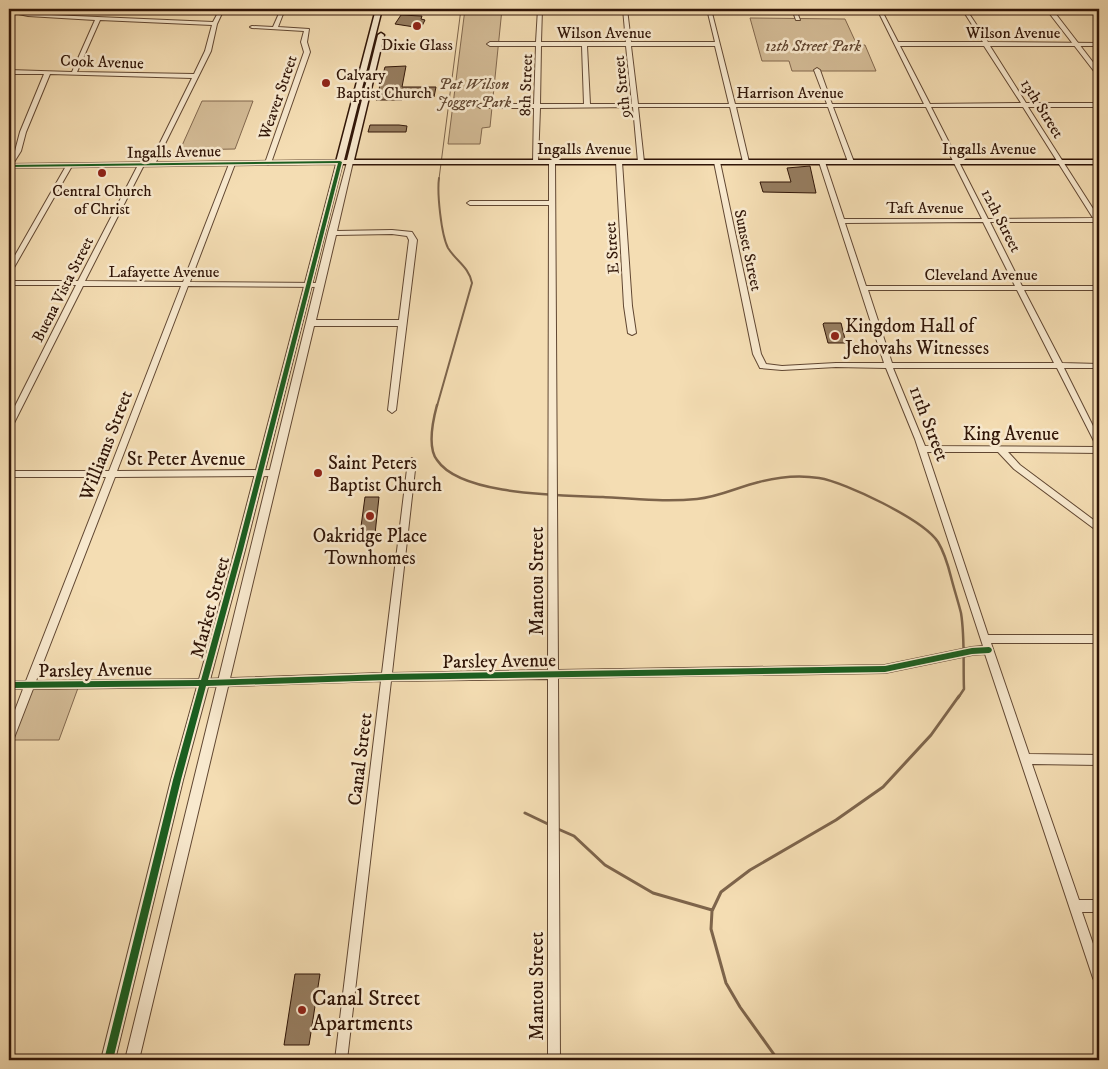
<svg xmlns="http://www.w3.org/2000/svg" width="1108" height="1069" font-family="'IM FELL DW Pica',serif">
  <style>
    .green { fill: #d3bb96; stroke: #82684e }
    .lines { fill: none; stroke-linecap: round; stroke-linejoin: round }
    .stream-far3 { stroke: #7d644b; stroke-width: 1 }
    .stream-far2 { stroke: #7d644b; stroke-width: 2 }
    .stream-far1 { stroke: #7d644b; stroke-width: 2.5 }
    .stream { stroke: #7d644b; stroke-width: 3 }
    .building { fill: #967d60; stroke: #301507 }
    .minor-casing { stroke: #614732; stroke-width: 2 }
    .tertiary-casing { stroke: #614732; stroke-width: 2 }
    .secondary-casing { stroke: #301507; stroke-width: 3 }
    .minor { fill: #f8e9ce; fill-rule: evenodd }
    .tertiary { fill: #f8e9ce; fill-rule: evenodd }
    .secondary { fill: #f8e9ce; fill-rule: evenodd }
    .cycleway-casing { stroke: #f8e9ce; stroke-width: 3 }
    .cycleway { fill: #1b5e20; fill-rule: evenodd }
    .poi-dot { fill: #8f2418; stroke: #f8e9ce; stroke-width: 2 }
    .labels { text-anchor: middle; stroke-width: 5; stroke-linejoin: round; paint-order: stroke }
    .far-street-label { font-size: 16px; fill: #301507; stroke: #f8e9ce }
    .far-poi-label { font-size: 16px; fill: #301507; stroke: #f8e9ce }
    .far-park-label { font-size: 16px; font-style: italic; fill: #614732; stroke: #f8e9ce }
    .poi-label { font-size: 19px; fill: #301507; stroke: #f8e9ce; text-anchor: start }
    .street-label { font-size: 19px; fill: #301507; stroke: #f8e9ce }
    .near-poi-label { font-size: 22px; fill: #301507; stroke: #f8e9ce; text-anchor: start }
  </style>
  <rect width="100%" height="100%" fill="#f4ddb3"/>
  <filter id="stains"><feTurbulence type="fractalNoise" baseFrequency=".004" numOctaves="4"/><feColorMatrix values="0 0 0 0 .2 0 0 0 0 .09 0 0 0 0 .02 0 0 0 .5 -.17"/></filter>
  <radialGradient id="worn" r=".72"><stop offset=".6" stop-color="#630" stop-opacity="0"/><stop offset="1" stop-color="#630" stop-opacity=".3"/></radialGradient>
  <path class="green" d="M465,9H502L490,127L482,128L480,144H448Z
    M750,18L845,19L857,45H865L876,71H792L789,61H762Z
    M202,101H253L235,149L180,150Z
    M31,688H78L59,740H11Z"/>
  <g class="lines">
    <path class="stream-far3" d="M439,179L461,9"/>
    <path class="stream-far2" d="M437,406L472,283C469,267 456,261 448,248C441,234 437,193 439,178"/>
    <path class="stream-far1" d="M437,405C433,420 427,447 437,460C461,496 562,495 603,497C634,499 666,502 697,499C719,497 738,487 759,482C778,477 800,475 819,478C845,482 924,520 938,542C944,552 948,565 951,577C954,589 958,601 961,613C965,637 963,665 964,689L958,698"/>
    <path class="stream" d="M525,813L550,825
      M558,829L574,836L605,865L653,893L712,910
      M778,1060L740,1007L726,983L711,929L712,911L721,892L750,870L836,820L883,787L931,735L959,696"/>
  </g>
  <path class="building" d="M401,15L422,16L421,19L425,20L421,28L395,24Z
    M406,66L402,87H436L434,97L403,96L402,100H376L385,67Z
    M370,125H399L407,126L406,132H368Z
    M810,166L816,193L763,192L760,182H791L787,168Z
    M824,323H841L846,343H828L823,324Z
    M365,497H379L375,534H360Z
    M295,974H320L309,1045H284Z"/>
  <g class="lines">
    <g class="minor-casing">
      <path id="minor" d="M220,9H224L217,24L211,51L154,166L149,165L192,78L50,74L26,132L21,151L11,167L9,168V161L15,151L20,132L44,74H9V70L72,72L95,20L28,16L9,12V10L28,14L213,22ZM100,20L212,25L205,51L194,74L77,72Z
        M281,9H285L278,27L309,29L307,42L310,52L271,163L268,165L265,163L304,52L301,42L304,31L252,28L250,27L252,26L273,27Z
        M349,9C361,9 377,7 388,11L386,12L351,10Z
        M538,9H542L541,42H626L623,9H627L631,42H715L707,9H711L735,104H827L814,70L817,68L820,70L832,104H924L877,9H881L898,42H983L962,9H966L988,42L1099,43V46H990L1026,103H1099V107H1028L1099,218V225L1095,222H990L1022,286H1099V290H1024L1062,363L1099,364V368H1064L1099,438V453L1008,452L1020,465L1099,524V531L1096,530L1014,469L998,452H927L988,635H1099V643H991L1029,754L1099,755V765L1032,764L1079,900H1099V912H1082L1099,961V984L1095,982L1093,978L985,654L972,655L885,673L558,678L560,1060H548V679L391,681L347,1060H335L381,681L203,687L33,689L14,738L13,741L9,742V726L23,689H9V681H26L106,477H9V471H109L181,286H83L13,425L9,428V418L76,285H9V281H78L138,165L141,163L144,165L85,281L183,282L229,164L232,162L235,164L190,282L320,283L323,285L320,287L188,286L117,471L274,470L278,473L274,476L115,477L36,681L203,679L382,673L408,461L412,458L416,461L392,673L548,670L549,205H470L467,203L470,201H549V162L552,160L555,162L558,670L885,665L972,647L983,646L915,439L886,368L836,367L782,370L760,368L753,354L714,162L717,160L720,162L761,354L766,364L782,366L836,363H884L819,162L822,160L825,162L844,219H982L926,107H833L854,162L851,164L848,162L828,107H736L749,162L746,164L743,162L730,107H638L644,162L641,164L638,162L633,107L540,108L538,162L533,163L534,108H480L477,106L480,104H534L536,46H490L487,44L490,42H536ZM541,46H582L584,104H540ZM587,46H626L632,104H590ZM631,46H715L729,104H638ZM900,46H984L1021,103L930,104ZM931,107H1023L1093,218L988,219ZM983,222L1015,286H866L845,223ZM868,290H1017L1054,363H892ZM893,368H1057L1097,447L925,446Z
        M792,9H796L800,20H796Z
        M619,160L622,162L632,306L636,333L632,335L628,333L624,306L616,162Z
        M69,164L72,166L12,271L9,273V266L66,166Z"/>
    </g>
    <g class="tertiary-casing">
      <path id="tertiary" d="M1046,9H1052L1099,70V76L1097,75Z
        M340,160L343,162L245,550L183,780L115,1060H101L171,780L235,550L336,164L9,168V164Z
        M350,160L353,162L337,231L392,230L412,232L417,240L396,410L392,413L388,410L398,326H314L139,1060H125L328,233L347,162ZM392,234L407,236L409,240L399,320H316L336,235Z"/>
    </g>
    <g class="secondary-casing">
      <path id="secondary" d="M376,9H382L344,160H347L378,35L381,33L384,35L354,160H1099V164H340L336,162Z"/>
    </g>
    <use href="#minor" class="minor"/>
    <use href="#tertiary" class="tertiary"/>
    <use href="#secondary" class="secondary"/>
    <g class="cycleway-casing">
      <path id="cycleway" d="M340,161L342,162L243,550L208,680L387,674L885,666L972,648L989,647L991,648L992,650L991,652L989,653L972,654L885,672L387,680L206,686L181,780L113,1060H104L173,780L199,686L9,688V682L201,680L237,550L338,163L9,167V165Z"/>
    </g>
    <use href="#cycleway" class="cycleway"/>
  </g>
  <g class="poi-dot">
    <circle cx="417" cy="26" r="5"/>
    <circle cx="326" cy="83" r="5"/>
    <circle cx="102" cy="173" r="5"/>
    <circle cx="835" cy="336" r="5"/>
    <circle cx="318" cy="473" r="5"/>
    <circle cx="370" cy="516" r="5"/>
    <circle cx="302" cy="1010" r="5"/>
  </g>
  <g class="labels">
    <g class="far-street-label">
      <text x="604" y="38">Wilson Avenue</text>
      <text x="1013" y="38">Wilson Avenue</text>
      <text transform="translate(102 61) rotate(2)" y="6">Cook Avenue</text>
      <text transform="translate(525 85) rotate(-88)" y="6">8th Street</text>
      <text transform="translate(621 87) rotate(-96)" y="6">9th Street</text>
      <text x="790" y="98">Harrison Avenue</text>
      <text transform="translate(277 97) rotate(-71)" y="6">Weaver Street</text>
      <text transform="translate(1043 108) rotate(58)" y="6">13th Street</text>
      <text x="584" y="154">Ingalls Avenue</text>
      <text x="989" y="154">Ingalls Avenue</text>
      <text transform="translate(174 151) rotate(-1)" y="6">Ingalls Avenue</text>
      <text x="925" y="213">Taft Avenue</text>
      <text transform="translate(1002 220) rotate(63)" y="6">12th Street</text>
      <text transform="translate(611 248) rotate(-94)" y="6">E Street</text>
      <text transform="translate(749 250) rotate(78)" y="6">Sunset Street</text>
      <text x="164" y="277">Lafayette Avenue</text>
      <text x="981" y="280">Cleveland Avenue</text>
      <text transform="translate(62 289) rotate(-63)" y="6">Buena Vista Street</text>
    </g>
    <g class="far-poi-label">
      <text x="417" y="50">Dixie Glass</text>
      <text x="336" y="80" text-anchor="start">Calvary<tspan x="336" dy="18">Baptist Church</tspan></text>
      <text x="102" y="196">Central Church<tspan x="102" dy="18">of Christ</tspan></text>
    </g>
    <g class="far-park-label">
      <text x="813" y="51">12th Street Park</text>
      <text x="474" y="89">Pat Wilson<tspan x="474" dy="18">Jogger Park</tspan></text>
    </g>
    <g class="poi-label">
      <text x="845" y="332">Kingdom Hall of<tspan x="845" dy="22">Jehovahs Witnesses</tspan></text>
      <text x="328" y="469">Saint Peters<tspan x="328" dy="22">Baptist Church</tspan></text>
      <text x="370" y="542" text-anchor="middle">Oakridge Place<tspan x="370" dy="22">Townhomes</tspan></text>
    </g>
    <g class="street-label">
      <text transform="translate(930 423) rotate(69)" y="7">11th Street</text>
      <text x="1011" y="440">King Avenue</text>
      <text transform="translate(105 445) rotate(-69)" y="7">Williams Street</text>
      <text x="186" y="465">St Peter Avenue</text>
      <text transform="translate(536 581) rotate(-90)" y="7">Mantou Street</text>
      <text transform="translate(209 607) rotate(-75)" y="7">Market Street</text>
      <text transform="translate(499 660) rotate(-1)" y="7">Parsley Avenue</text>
      <text transform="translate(95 669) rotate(-1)" y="7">Parsley Avenue</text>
      <text transform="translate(359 759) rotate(-83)" y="7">Canal Street</text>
      <text transform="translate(536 986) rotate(-90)" y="7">Mantou Street</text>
    </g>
    <g class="near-poi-label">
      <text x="312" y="1005">Canal Street<tspan x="312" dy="25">Apartments</tspan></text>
    </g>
  </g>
  <rect width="1108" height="1069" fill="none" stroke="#f4ddb3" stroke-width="30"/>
  <rect x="10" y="10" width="1088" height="1049" fill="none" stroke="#301507" stroke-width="2.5"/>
  <rect x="15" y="15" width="1078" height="1039" fill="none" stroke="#301507"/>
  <rect width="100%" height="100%" filter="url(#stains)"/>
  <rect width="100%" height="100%" fill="url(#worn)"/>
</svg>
